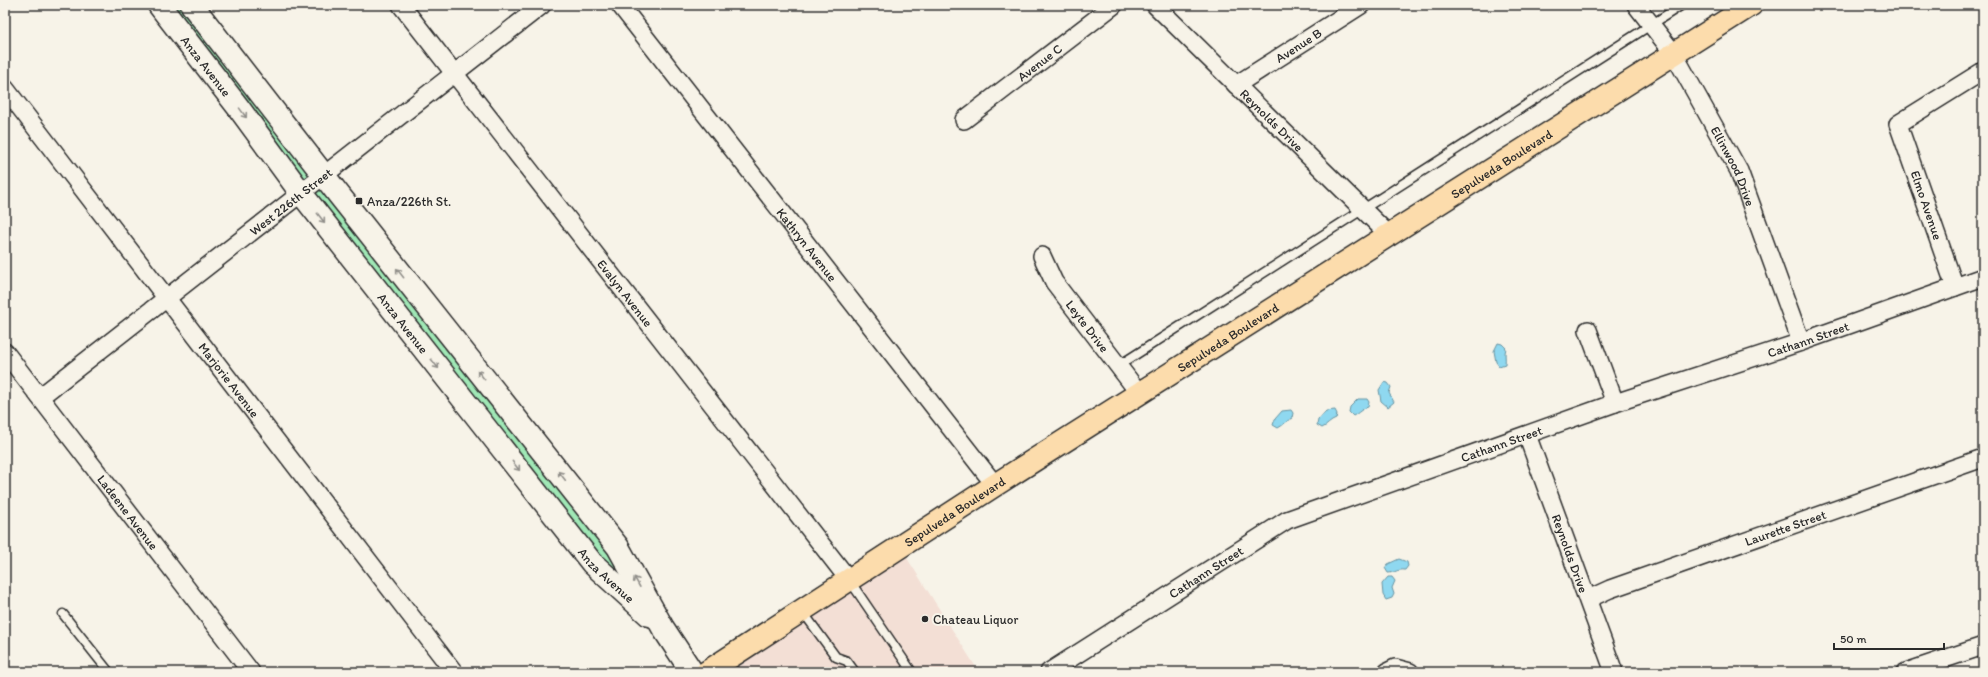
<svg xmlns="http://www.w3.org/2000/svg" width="1988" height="677" font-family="Itim,sans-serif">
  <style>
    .built { fill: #f3dfd5 }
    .green { fill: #a0e8b6; stroke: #668a70 }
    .water { fill: #8fd8f0; stroke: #6793a1 }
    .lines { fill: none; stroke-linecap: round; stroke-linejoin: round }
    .lane-casing { stroke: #2b2b2b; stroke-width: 11 }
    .street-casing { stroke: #2b2b2b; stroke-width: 20 }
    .secondary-casing { stroke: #2b2b2b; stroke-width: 25 }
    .primary-casing { stroke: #2b2b2b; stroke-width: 25 }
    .lane { stroke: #f7f3e8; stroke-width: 8 }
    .street { stroke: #f7f3e8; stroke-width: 17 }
    .secondary { stroke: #f7f3e8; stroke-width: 22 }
    .primary { stroke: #fcdcac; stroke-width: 22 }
    .oneway { stroke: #918f8a }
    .poi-dot { fill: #2b2b2b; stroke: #f7f3e8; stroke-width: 1.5 }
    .labels { text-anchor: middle; stroke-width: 4; stroke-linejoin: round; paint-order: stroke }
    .street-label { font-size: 13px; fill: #2b2b2b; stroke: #f7f3e8 }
    .poi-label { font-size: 13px; fill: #2b2b2b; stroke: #f7f3e8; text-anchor: start }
  </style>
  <rect width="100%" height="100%" fill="#f7f3e8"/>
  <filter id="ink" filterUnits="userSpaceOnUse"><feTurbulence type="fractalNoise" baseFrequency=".025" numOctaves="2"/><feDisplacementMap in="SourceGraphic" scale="8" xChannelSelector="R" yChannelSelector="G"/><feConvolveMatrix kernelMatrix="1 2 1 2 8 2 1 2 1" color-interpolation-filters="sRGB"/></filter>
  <g filter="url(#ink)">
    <path class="built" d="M900,547L979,672H707Z"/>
    <path class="green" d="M157,5H191L618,547L663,628L592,563Z"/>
    <path class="water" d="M1498,343L1502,344L1506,348C1504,354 1506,358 1505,364L1499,366L1496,362L1494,351Z
      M1384,382L1388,383L1391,387L1389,393L1394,402L1388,407L1381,401L1379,390Z
      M1358,399H1367L1369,402L1368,407C1361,409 1359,413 1353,416L1349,412L1350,407Z
      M1291,410L1293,413L1292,418C1286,421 1284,425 1278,428L1273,425L1275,419L1282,411Z
      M1335,410L1337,414L1336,419C1330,421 1327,426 1322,428L1317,425L1318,420L1326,411Z
      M1399,559L1407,562L1408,566L1405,570C1398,569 1394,573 1388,573L1385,568L1388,564Z
      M1388,577H1392L1395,581L1392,588L1394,594L1392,598L1386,600L1383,595L1382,584Z"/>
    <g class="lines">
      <g class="lane-casing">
        <path id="lane" d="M1118,366L1682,5
          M850,581L912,672
          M803,612L836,657L847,661L855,672
          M63,614L109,672"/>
      </g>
      <g class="street-casing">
        <g id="street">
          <path id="s1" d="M401,5L849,580"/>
          <path id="s2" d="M620,5L995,485"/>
          <path id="s3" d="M1155,5L1390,236"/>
          <path id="s4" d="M1636,5L1674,54L1739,171L1801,342"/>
          <path id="s5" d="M1236,85L1361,5"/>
          <path id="s6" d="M5,88L454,672"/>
          <path id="s7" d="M964,120L1114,5"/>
          <path id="s8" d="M1042,256L1054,282L1139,393"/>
          <path d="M1955,287L1898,124L1983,71"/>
          <path d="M1588,330L1615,403"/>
          <path id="s9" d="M5,352L251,672"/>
          <path id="s10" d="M40,397L542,5"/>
          <path id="s11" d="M1527,435L1614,672"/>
          <path id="s12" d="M1588,599L1610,589L1983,458"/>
          <path id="s13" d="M1049,672L1287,520L1615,403L1801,342L1983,277"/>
          <path d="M1387,672L1395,668L1410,672"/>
          <path d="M1906,672L1983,646"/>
        </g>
      </g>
      <g class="secondary-casing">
        <g id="secondary">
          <path id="s14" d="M159,5L238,107L301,193L592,563L649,615"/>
          <path d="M192,5L339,195L618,547L663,628L692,672"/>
        </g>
      </g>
      <g class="primary-casing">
        <g id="primary">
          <path id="s15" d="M707,672L995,485L1751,5"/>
        </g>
      </g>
      <use href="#lane" class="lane"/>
      <use href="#street" class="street"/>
      <use href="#secondary" class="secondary"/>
      <use href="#primary" class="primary"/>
    </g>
    <defs><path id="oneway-shaft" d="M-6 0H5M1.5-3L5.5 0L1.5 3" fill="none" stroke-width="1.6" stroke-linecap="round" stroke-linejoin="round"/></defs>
    <g class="oneway">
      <use href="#oneway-shaft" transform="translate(243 113) rotate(54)"/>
      <use href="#oneway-shaft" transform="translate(321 218) rotate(52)"/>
      <use href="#oneway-shaft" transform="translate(400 273) rotate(-128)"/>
      <use href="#oneway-shaft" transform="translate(435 364) rotate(52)"/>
      <use href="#oneway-shaft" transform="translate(481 375) rotate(-128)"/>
      <use href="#oneway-shaft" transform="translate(516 466) rotate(52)"/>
      <use href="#oneway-shaft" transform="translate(562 476) rotate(-128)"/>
      <use href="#oneway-shaft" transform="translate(637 582) rotate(-119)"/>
    </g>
  </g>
  <g class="poi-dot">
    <rect x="355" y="197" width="8" height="8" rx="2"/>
    <circle cx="925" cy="619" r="4"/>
  </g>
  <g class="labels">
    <g class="street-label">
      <text dy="5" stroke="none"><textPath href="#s5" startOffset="74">Avenue B</textPath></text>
      <text dy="5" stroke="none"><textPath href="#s7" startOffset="95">Avenue C</textPath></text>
      <text dy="5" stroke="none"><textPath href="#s14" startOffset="77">Anza Avenue</textPath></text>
      <text dy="5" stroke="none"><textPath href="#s3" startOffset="164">Reynolds Drive</textPath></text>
      <text dy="5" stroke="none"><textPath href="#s15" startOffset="943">Sepulveda Boulevard</textPath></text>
      <text dy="5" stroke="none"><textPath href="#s4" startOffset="189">Ellinwood Drive</textPath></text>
      <text dy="5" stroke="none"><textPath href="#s10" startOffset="318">West 226th Street</textPath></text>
      <text transform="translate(1927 205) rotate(71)" y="5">Elmo Avenue</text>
      <text dy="5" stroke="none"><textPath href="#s2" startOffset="304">Kathryn Avenue</textPath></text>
      <text dy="5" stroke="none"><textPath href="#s1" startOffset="365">Evalyn Avenue</textPath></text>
      <text dy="5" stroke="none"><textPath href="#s14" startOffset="401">Anza Avenue</textPath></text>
      <text dy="5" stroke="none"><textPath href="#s8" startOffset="84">Leyte Drive</textPath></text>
      <text dy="5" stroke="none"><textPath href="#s15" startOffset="619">Sepulveda Boulevard</textPath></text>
      <text dy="5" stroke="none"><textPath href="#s13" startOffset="834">Cathann Street</textPath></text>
      <text dy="5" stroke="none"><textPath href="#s6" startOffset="368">Marjorie Avenue</textPath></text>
      <text dy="5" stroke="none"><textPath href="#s13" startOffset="510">Cathann Street</textPath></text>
      <text dy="5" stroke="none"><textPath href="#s15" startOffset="295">Sepulveda Boulevard</textPath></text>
      <text dy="5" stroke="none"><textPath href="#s9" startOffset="202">Ladeene Avenue</textPath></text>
      <text dy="5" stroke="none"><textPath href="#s12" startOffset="210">Laurette Street</textPath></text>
      <text dy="5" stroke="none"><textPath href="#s11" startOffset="126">Reynolds Drive</textPath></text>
      <text dy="5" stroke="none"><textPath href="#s13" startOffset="186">Cathann Street</textPath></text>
      <text dy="5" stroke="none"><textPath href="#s14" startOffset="725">Anza Avenue</textPath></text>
    </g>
    <g class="poi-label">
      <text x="367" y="206">Anza/226th St.</text>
      <text x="933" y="624">Chateau Liquor</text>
    </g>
  </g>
  <rect width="1988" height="677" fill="none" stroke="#f7f3e8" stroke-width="20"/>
  <rect x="10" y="10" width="1968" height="657" fill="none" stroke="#2b2b2b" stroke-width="1.5" filter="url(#ink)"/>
  <path d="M1834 643v6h110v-6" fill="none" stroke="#2b2b2b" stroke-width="2"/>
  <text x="1840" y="643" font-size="12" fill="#2b2b2b" stroke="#f7f3e8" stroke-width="3" paint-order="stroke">50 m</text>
</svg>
